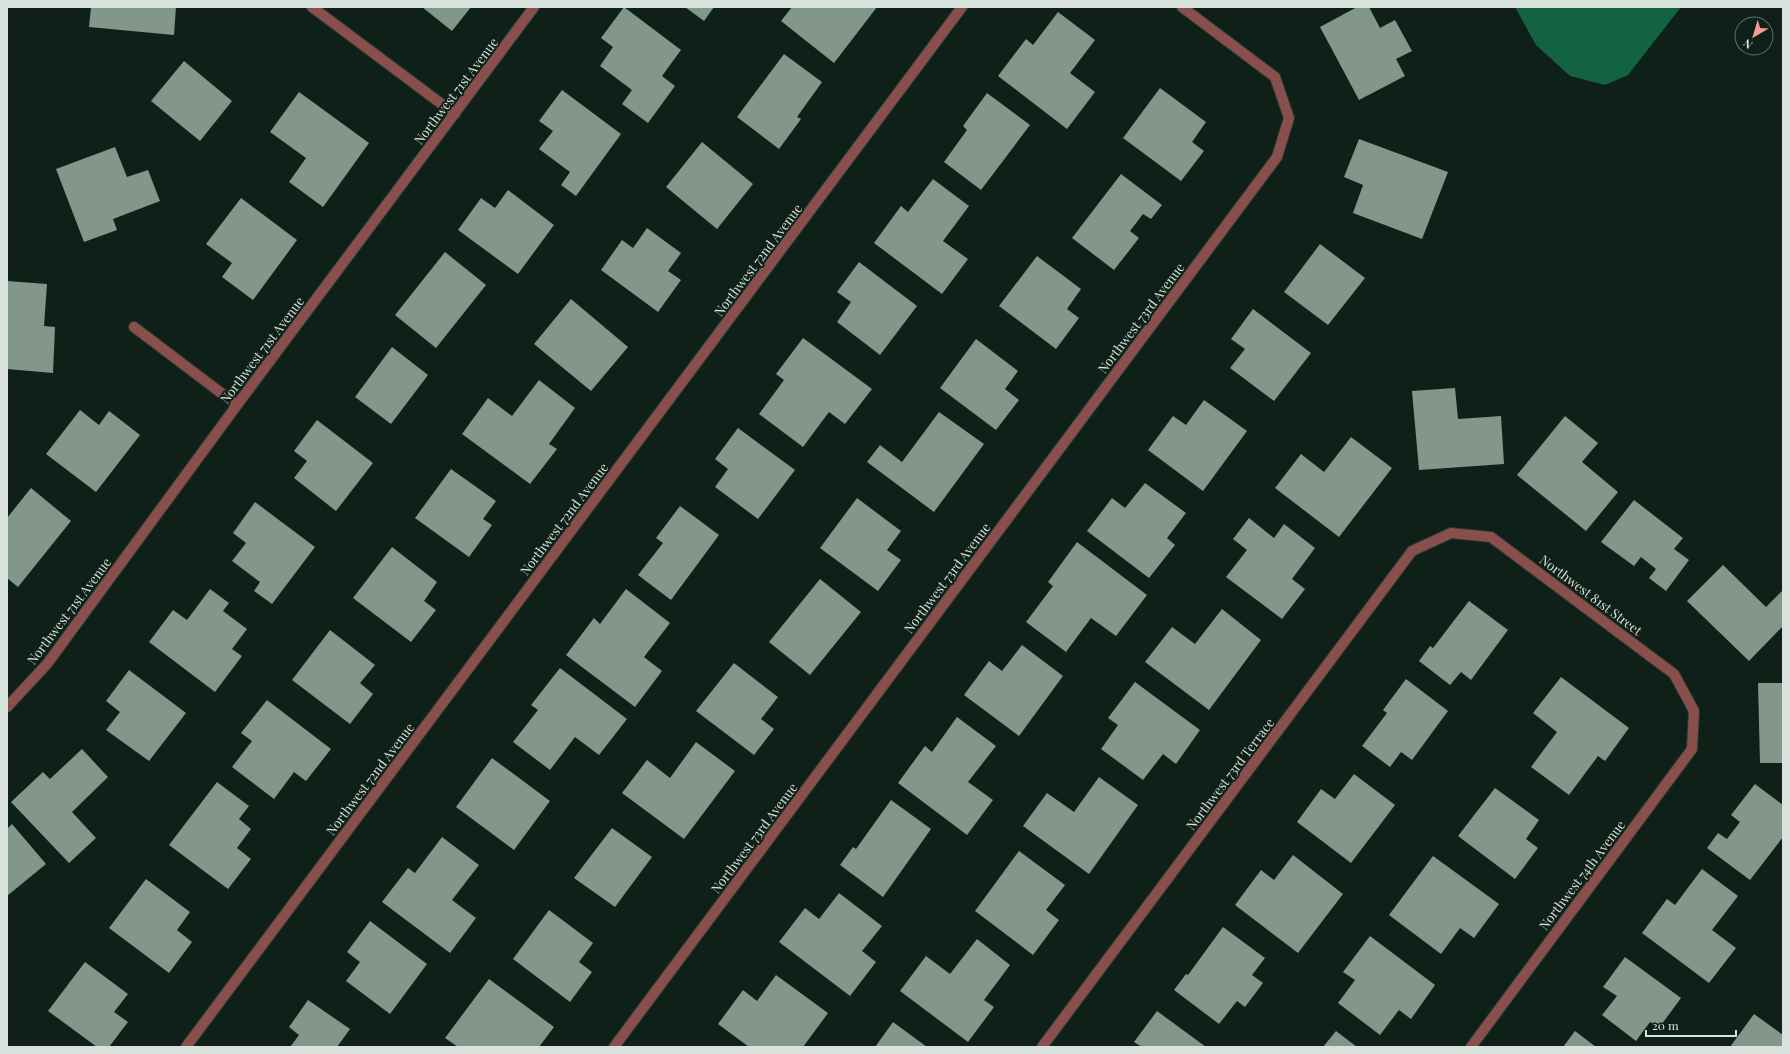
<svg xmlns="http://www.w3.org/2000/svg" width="1790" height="1054" font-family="'Playfair Display',serif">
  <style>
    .water { fill: #126243 }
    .building { fill: #83968c }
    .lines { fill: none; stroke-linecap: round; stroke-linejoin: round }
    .minor-casing { stroke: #2b3b34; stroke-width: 12 }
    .minor { stroke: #884f4d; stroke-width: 10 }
    .labels { text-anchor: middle; stroke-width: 4; stroke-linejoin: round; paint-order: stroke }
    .street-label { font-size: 13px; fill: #d8e2dd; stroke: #0f2018 }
  </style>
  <rect width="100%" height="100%" fill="#0f2018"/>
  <path class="water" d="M1515,7H1681L1628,75L1605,85L1570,76L1536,45Z"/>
  <path class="building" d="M91,7H176L174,35L89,27Z
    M422,7H471L452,31Z
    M624,7L681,50L662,76L675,86L648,123L622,104L632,90L600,66L613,47L601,38Z
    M685,7H714L704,21Z
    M792,7H877L834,63L781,21Z
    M1357,7H1369L1380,28L1395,20L1412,51L1396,59L1405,76L1359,100L1320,27Z
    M1058,12L1095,40L1070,73L1095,92L1067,129L998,76L1026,39L1033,45Z
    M784,54L822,82L797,117L801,119L779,149L737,117Z
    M184,61L232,101L200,141L151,101Z
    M1160,88L1206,122L1192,142L1204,151L1181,181L1123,138Z
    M562,90L621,134L576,196L561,185L570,172L539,149L553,131L539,121Z
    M299,92L369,143L323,207L289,182L306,158L270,132Z
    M987,93L1030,125L981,190L944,162L967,130L963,126Z
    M1359,139L1448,172L1422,239L1353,213L1363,185L1344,177Z
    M702,142L753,184L717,229L666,187Z
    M115,147L127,177L148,170L160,201L113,219L117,230L84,242L56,169Z
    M1121,174L1162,205L1151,219L1143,214L1130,231L1139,238L1114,270L1072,238Z
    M933,179L969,206L943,241L968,259L942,294L874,243L901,206L908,212Z
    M508,190L554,225L518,274L458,230L481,198L495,208Z
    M241,198L297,240L253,300L222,277L232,263L206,244Z
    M647,228L681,253L668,271L681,280L658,312L601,270L622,240L633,248Z
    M1320,244L1365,278L1328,325L1284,292Z
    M445,252L486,285L436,348L395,315Z
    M1037,256L1081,289L1067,309L1079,318L1056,349L999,306Z
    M859,262L917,306L880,355L837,322L851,302L837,292Z
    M7,281L47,284L44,326L55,327L53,373L7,369Z
    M571,299L628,347L591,391L534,344Z
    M1253,309L1311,353L1274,401L1230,368L1245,349L1231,339Z
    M803,338L872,389L845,424L829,412L803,447L759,414L784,380L776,374Z
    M976,339L1018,371L1005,389L1019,400L996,430L940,388Z
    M392,347L428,375L391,424L355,397Z
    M539,380L575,408L549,444L557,449L530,484L462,434L488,398L512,416Z
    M1455,388L1458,419L1501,416L1504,464L1419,470L1412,391Z
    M1204,400L1247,431L1203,491L1148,450L1173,416L1186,425Z
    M80,410L99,425L109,411L140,435L96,492L46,454Z
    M939,412L984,444L934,512L867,462L880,445L902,462Z
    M1565,416L1598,443L1582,462L1618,492L1586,531L1517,475Z
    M317,420L373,463L336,511L294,478L307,461L294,451Z
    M738,428L795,470L758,519L715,487L728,469L715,459Z
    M1351,437L1392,468L1339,537L1275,488L1301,454L1324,472Z
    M451,469L496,501L483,519L492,525L469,557L415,518Z
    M1145,483L1186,513L1167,538L1175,545L1149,578L1087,531L1112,498L1125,508Z
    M31,488L71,521L18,587L7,578V518Z
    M857,498L901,531L887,550L901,560L878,591L820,548Z
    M1634,500L1683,538L1674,549L1689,560L1666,591L1649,578L1656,569L1641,557L1634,566L1601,542Z
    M255,502L315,547L272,604L254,591L260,582L232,561L246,543L233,533Z
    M680,506L719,535L671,600L638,575L663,543L656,538Z
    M1249,518L1274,538L1284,524L1315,548L1292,579L1305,589L1282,619L1226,577L1247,550L1233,539Z
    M1077,542L1147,595L1116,636L1091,618L1066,652L1026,622L1053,586L1048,582Z
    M392,547L437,582L424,601L436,610L411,642L353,598Z
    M1723,565L1766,607L1783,590V626L1749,661L1687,601Z
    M820,579L861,612L810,675L769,642Z
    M210,589L229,603L223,611L247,629L232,649L242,656L215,692L149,642L173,610L187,620Z
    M626,589L670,623L644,657L662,671L635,707L566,655L594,618L600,624Z
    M1469,601L1508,630L1471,680L1461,672L1450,685L1419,661L1430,646L1433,648Z
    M1222,609L1261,640L1209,710L1145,662L1172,627L1195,644Z
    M330,630L375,665L360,683L373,694L350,724L292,680Z
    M1022,645L1063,676L1019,736L964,695L989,661L1002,671Z
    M734,663L778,697L761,719L774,729L754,755L696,711Z
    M560,668L627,719L599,755L575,737L550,770L513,742L538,710L531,705Z
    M129,670L186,713L149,761L106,730L120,712L106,701Z
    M1561,677L1629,728L1605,761L1598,756L1569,795L1531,767L1557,732L1533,713Z
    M1406,679L1448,711L1412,760L1401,752L1390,767L1362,746L1387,713L1383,710Z
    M1135,682L1200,730L1176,764L1163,754L1143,780L1101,749L1118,725L1108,718Z
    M1758,683H1783V763H1760Z
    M267,700L331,749L306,781L294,772L274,799L232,767L252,741L241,733Z
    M957,717L996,746L968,782L993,800L967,835L898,783L925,746L932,752Z
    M696,742L735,771L684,839L622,793L647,760L670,778Z
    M82,749L108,777L72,812L96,838L69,863L11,802L43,772L50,779Z
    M492,758L550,801L514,850L456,807Z
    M1354,774L1395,805L1351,863L1297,822L1321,789L1335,799Z
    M1099,777L1138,805L1089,874L1023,826L1047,793L1074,812Z
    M217,782L249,806L239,819L251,829L237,848L251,859L228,889L169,845Z
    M1755,784L1783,805V837L1750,880L1707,848L1718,833L1727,839L1740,822L1731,815Z
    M1495,788L1539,820L1526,839L1538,848L1515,879L1458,836Z
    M891,800L931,829L883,897L840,865L853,847L856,849Z
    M12,824L46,864L7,896V829Z
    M612,828L652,857L615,907L574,878Z
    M442,837L479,865L452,900L476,918L450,953L382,902L408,868L415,873Z
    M1019,851L1065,885L1046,910L1059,920L1033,955L975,911Z
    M1293,855L1343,894L1298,953L1235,905L1261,870L1274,880Z
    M1433,856L1499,904L1474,938L1460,928L1441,954L1389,915Z
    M1702,869L1738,896L1712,930L1736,948L1709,983L1642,933L1667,899L1675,905Z
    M146,879L190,912L177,930L192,942L169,973L109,928Z
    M839,893L882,926L862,951L876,962L850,996L779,942L805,908L819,919Z
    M549,910L593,943L579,962L592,972L570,1002L513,959Z
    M370,921L427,964L390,1014L346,981L360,962L347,952Z
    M1223,927L1265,958L1252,975L1263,983L1245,1007L1237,1001L1219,1024L1174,990L1186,974L1188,975Z
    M1370,936L1435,985L1411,1019L1399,1010L1380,1035L1338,1003L1355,980L1343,972Z
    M977,939L1010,965L984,1000L994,1007L968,1042L900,991L926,956L950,974Z
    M1625,957L1681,998L1659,1028L1650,1022L1636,1041L1602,1015L1617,996L1603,987Z
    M85,962L128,994L114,1012L128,1022L109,1047H97L48,1011Z
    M776,975L828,1013L803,1047H749L718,1024L743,990L757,1001Z
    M489,979L554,1027L539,1047H458L445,1038Z
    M308,1000L350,1029L337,1047H290L299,1035L289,1027Z
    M1157,1011L1206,1047H1142L1134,1042Z
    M1754,1014L1783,1035V1047H1730Z
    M893,1022L927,1047H875Z
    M1336,1031L1357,1047H1323Z
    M1575,1031L1596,1047H1563Z"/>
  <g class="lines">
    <g class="minor-casing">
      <path id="minor" d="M312,7L455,114
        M134,327L237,405
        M7,707L47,664L237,405L534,7
        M186,1047L962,7
        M614,1047L1277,157L1289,118L1275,77L1182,7
        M1042,1047L1412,551L1451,533L1491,537L1674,674L1694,711L1692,749L1471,1047"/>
    </g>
    <use href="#minor" class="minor"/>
  </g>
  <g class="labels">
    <g class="street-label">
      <text transform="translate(456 91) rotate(-53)" y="5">Northwest 71st Avenue</text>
      <text transform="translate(758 260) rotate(-53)" y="5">Northwest 72nd Avenue</text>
      <text transform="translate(1141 318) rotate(-53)" y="5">Northwest 73rd Avenue</text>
      <text transform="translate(262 350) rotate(-53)" y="5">Northwest 71st Avenue</text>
      <text transform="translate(564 519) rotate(-53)" y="5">Northwest 72nd Avenue</text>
      <text transform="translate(947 578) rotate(-53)" y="5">Northwest 73rd Avenue</text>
      <text transform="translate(1591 595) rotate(37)" y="5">Northwest 81st Street</text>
      <text transform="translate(69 611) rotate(-53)" y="5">Northwest 71st Avenue</text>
      <text transform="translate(1230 774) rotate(-53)" y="5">Northwest 73rd Terrace</text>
      <text transform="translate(370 779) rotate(-53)" y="5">Northwest 72nd Avenue</text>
      <text transform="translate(754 838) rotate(-53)" y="5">Northwest 73rd Avenue</text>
      <text transform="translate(1582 875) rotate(-53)" y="5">Northwest 74th Avenue</text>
    </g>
  </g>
  <rect width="1790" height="1054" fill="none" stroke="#d8e2dd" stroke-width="16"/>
  <g transform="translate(1754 36) rotate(218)"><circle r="19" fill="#0f2018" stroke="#5f6e67"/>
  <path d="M0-3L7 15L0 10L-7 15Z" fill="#f59b97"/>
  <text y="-6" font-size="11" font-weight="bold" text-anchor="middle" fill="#d8e2dd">N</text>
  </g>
  <path d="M1646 1030v6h90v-6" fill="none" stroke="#d8e2dd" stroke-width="2"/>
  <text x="1652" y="1030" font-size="12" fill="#d8e2dd" stroke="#0f2018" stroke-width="3" paint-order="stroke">20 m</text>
</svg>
